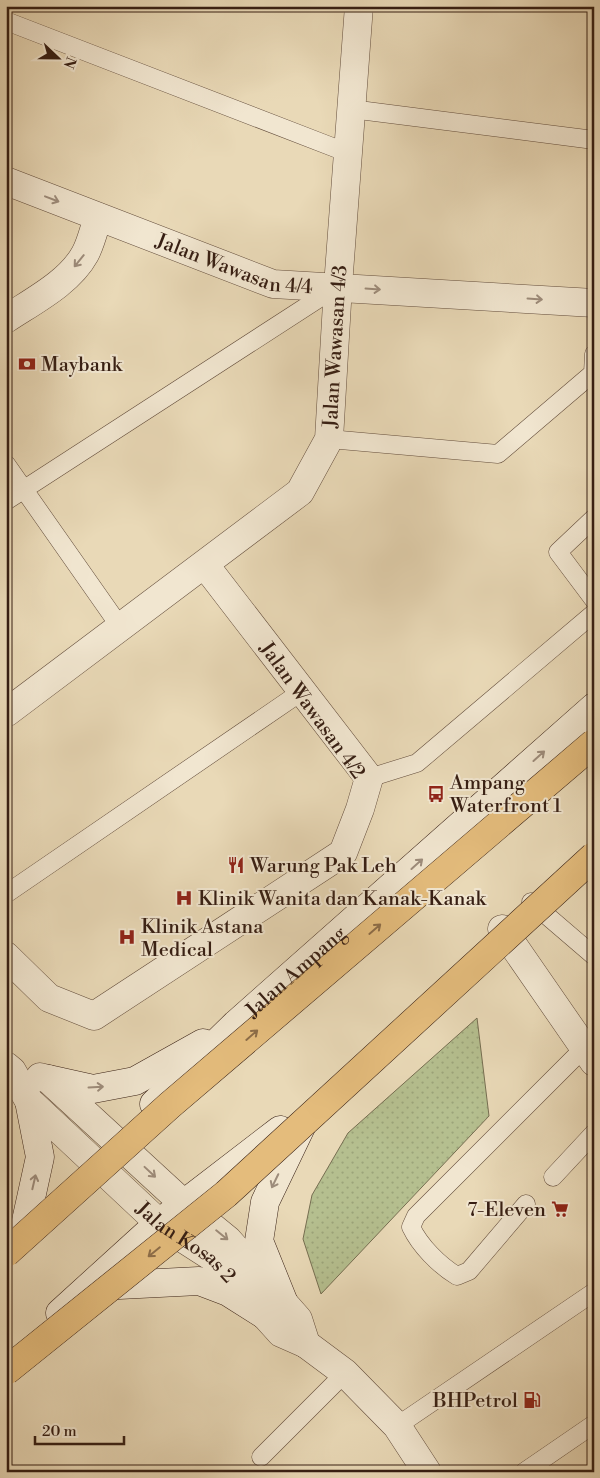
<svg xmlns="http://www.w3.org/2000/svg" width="600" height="1478" font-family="'Libre Bodoni',serif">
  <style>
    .grass { fill: url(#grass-dots); stroke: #766e51 }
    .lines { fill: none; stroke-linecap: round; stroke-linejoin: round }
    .service-casing { stroke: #634d3c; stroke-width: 19 }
    .minor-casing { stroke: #634d3c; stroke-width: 29 }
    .tertiary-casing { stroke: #634d3c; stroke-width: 29 }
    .secondary-casing { stroke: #361e13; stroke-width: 29 }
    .service { stroke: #f1e6d0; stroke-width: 18 }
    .minor { stroke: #f1e6d0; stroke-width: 28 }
    .tertiary { stroke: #f1e6d0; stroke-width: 28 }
    .secondary { stroke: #f1e6d0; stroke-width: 28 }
    .motorway-bridge-casing { stroke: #361e13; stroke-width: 29; stroke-linecap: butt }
    .motorway-bridge { stroke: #e4bc7c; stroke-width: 28 }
    .oneway { stroke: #9d8c7b }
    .oneway2 { stroke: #8d6d48 }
    .labels { text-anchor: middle; stroke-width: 4; stroke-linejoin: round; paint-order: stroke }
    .street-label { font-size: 20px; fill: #361e13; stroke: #f1e6d0 }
    .poi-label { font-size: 20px; fill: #361e13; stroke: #f1e6d0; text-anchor: start }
  </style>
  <defs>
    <pattern id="grass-dots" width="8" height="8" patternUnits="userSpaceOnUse" patternTransform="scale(1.25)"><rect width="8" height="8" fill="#b5bf8f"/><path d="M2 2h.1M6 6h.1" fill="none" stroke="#9ca47a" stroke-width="1.8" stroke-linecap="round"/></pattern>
  </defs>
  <rect width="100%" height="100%" fill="#e9d9b7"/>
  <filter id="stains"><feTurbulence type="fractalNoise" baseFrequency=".004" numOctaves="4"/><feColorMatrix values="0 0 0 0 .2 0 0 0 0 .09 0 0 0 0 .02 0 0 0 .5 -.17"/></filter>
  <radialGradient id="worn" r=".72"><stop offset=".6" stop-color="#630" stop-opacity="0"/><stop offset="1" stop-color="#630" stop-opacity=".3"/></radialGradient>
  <path class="grass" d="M477,1018L489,1116L321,1294L303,1239L312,1195L348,1133Z"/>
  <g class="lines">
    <g class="service-casing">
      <path id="service" d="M6,21L348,153
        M351,109L594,140
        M329,439L498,454L593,373L594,354
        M6,464L121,628
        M6,501L335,288
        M594,518L558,552L594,600
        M369,778L417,763L594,613
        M6,894L301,692
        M531,902L594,956
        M553,1177L594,1133
        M526,1204L469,1271L457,1276C439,1265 420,1246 411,1227L416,1216L584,1048
        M397,1426L594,1292
        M261,1457L345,1373
        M524,1472L594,1424"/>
    </g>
    <g class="minor-casing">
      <g id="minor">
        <path id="s1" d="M6,181L273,284L594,303"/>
        <path d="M6,319C33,301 69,283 85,254C91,243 94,229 98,217"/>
        <path id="s2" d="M6,713L300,492L329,439L338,286L359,6"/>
        <path d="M502,929L594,1062"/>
        <path d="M6,956L49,998L94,1016L343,853L360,809L369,778L205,565"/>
      </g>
    </g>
    <g class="tertiary-casing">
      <g id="tertiary">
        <path id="s3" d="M6,1066L12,1071L29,1101L159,1223L212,1257L281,1333L306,1344L345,1373L397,1426L427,1472"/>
        <path d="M40,1077L48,1079L184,1204L228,1240L298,1319L306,1344"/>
      </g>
    </g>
    <g class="secondary-casing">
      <g id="secondary">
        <path d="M48,1079L93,1089L135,1081L203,1043"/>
        <path id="s4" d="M154,1104L236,1024L594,707"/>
        <path d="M24,1230L40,1157L29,1101"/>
        <path d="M99,1286L199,1281L228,1292L266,1316"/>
        <path d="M284,1303L259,1241L265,1202L302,1125"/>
        <path d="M60,1313L159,1223L280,1130"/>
      </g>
    </g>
    <use href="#service" class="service"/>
    <use href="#minor" class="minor"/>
    <use href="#tertiary" class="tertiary"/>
    <use href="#secondary" class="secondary"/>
    <g class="motorway-bridge-casing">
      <path id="motorway-bridge" d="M6,1253L170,1105L594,743
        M6,1371L226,1194L594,856"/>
    </g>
    <use href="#motorway-bridge" class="motorway-bridge"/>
  </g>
  <defs><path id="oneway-shaft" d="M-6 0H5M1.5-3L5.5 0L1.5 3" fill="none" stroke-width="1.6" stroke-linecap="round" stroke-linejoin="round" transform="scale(1.25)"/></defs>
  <g class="oneway">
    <use href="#oneway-shaft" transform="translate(52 199) rotate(21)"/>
    <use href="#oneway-shaft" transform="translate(79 261) rotate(129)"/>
    <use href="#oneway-shaft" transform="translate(373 289) rotate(4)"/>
    <use href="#oneway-shaft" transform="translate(535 299) rotate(4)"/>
    <use href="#oneway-shaft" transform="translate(539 756) rotate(-42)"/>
    <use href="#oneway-shaft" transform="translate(417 864) rotate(-42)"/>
    <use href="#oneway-shaft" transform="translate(96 1087) rotate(-3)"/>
    <use href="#oneway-shaft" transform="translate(150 1172) rotate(43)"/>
    <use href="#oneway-shaft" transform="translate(275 1181) rotate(116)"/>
    <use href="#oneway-shaft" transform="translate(34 1182) rotate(-77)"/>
    <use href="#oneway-shaft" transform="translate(222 1235) rotate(39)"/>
  </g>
  <g class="oneway2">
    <use href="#oneway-shaft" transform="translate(375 929) rotate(-41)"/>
    <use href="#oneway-shaft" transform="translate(252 1035) rotate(-41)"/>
    <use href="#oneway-shaft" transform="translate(154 1252) rotate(141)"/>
  </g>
  <defs>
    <g id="bank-bare" transform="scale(1.35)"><path d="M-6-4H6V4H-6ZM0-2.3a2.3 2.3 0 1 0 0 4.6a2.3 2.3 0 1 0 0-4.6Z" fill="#8f2418" stroke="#f1e6d0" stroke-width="2.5" paint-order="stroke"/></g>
    <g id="bus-bare" transform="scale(1.35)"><path d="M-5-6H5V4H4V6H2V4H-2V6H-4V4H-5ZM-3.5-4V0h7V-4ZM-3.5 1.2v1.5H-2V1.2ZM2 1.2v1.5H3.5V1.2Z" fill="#8f2418" stroke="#f1e6d0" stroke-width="2.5" paint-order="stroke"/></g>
    <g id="restaurant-bare" transform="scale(1.35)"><path d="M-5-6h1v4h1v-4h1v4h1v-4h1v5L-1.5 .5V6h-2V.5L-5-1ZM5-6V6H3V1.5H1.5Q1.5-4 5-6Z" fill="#8f2418" stroke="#f1e6d0" stroke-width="2.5" paint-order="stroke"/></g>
    <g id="hospital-bare" transform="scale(1.35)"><path d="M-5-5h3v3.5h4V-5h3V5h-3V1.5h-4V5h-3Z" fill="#8f2418" stroke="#f1e6d0" stroke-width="2.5" paint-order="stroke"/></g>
    <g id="supermarket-bare" transform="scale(1.35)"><path d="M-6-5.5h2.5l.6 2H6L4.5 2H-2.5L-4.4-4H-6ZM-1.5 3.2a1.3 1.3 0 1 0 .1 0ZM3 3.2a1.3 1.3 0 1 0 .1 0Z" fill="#8f2418" stroke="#f1e6d0" stroke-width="2.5" paint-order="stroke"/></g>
    <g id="fuel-bare" transform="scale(1.35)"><path d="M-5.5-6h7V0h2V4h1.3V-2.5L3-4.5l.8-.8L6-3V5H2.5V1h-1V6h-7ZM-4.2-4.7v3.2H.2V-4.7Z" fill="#8f2418" stroke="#f1e6d0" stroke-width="2.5" paint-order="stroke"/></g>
  </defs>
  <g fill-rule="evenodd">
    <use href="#bank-bare" x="27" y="364"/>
    <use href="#bus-bare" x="436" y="794"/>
    <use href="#restaurant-bare" x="236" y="865"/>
    <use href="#hospital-bare" x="184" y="898"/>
    <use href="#hospital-bare" x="127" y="937"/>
    <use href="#supermarket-bare" x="560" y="1209"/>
    <use href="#fuel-bare" x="532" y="1400"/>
  </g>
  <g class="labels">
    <g class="street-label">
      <text dy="7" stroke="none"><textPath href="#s1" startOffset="244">Jalan Wawasan 4/4</textPath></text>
      <text dy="7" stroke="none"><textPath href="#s2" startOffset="521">Jalan Wawasan 4/3</textPath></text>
      <text transform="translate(313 710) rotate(54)" y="7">Jalan Wawasan 4/2</text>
      <text dy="7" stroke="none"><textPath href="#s4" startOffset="194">Jalan Ampang</textPath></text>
      <text dy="7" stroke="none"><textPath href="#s3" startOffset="254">Jalan Kosas 2</textPath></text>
    </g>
    <g class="poi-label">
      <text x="41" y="371">Maybank</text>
      <text x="450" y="789">Ampang<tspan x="450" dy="23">Waterfront 1</tspan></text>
      <text x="250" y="872">Warung Pak Leh</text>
      <text x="198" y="905">Klinik Wanita dan Kanak-Kanak</text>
      <text x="141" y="933">Klinik Astana<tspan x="141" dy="23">Medical</tspan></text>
      <text x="546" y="1216" text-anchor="end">7-Eleven</text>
      <text x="518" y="1407" text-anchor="end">BHPetrol</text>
    </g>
  </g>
  <rect width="600" height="1478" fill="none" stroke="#e9d9b7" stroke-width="25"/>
  <rect x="8" y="8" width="585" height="1463" fill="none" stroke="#361e13" stroke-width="2.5"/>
  <rect x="12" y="12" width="575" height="1453" fill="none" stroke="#361e13"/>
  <g transform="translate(58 58) rotate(112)" stroke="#f1e6d0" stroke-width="4" paint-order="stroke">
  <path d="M0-4L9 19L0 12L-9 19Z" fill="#361e13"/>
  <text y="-8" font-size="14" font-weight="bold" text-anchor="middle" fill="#361e13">N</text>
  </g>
  <path d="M35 1436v8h89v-8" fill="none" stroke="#361e13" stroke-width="2.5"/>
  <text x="42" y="1436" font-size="15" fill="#361e13" stroke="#f1e6d0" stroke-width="4" paint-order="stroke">20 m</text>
  <rect width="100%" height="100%" filter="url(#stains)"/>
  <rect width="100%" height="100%" fill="url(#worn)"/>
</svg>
